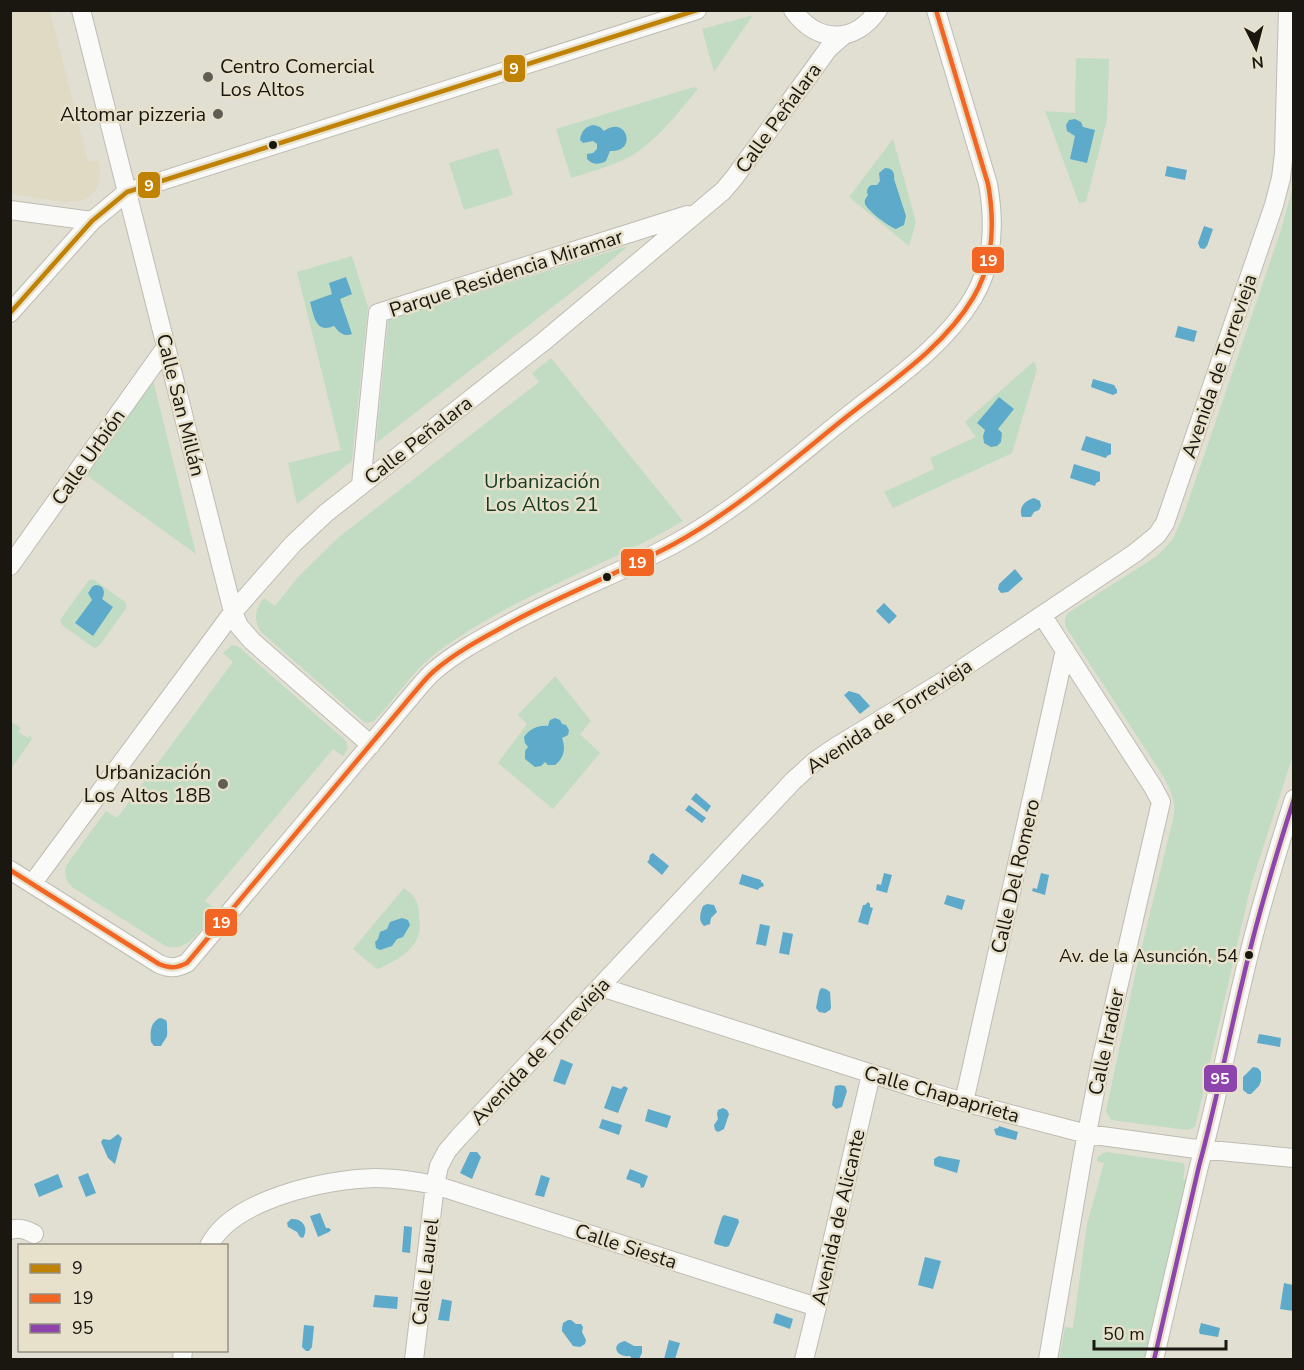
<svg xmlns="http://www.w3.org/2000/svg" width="1304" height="1370" font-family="'Nunito Sans',sans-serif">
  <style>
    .built { fill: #e0dac5 }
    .green { fill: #c1dcc3 }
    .water { fill: #5daaca }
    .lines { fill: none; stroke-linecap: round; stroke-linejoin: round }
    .street-casing { stroke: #bebcb3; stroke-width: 20 }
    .street { stroke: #fafaf8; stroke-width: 18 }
    .bus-1-casing { stroke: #e7e1cc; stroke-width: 9 }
    .bus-2-casing { stroke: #e7e1cc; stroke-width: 9 }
    .bus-3-casing { stroke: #e7e1cc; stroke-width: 9 }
    .bus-1 { stroke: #c08204; stroke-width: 4.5 }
    .bus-2 { stroke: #f26522; stroke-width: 4.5 }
    .bus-3 { stroke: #8e44ad; stroke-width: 4.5 }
    .poi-dot { fill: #5f5d54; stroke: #e7e1cc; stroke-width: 2 }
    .bus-dot { fill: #191710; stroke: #e7e1cc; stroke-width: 2 }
    .labels { text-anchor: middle; stroke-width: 5; stroke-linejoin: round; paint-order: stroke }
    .bus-label { font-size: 18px; fill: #191710; stroke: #e7e1cc; text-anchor: end }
    .poi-label { font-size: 20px; fill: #191710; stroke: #e7e1cc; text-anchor: end }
    .street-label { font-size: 20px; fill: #191710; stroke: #e7e1cc }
    .park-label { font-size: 20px; fill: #153b23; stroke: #e7e1cc }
    .line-badge { stroke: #e7e1cc; stroke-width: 2 }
    .badge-label { font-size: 16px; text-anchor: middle; font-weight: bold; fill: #fff }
  </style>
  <rect width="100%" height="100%" fill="#e1ded2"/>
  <path class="built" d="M11,10L50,11L88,162L98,160L100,169V177L98,186L94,192L86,199L76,202H65L11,194Z"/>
  <path class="green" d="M753,15L714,72L702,29Z
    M1076,58L1109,59L1107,119L1086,202L1079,203L1045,111L1075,113Z
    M694,87L698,89C674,117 651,150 616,163C601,169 586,173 571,178L556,129Z
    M893,139L916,222L909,246L849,197Z
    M498,148L513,195L464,210L449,163Z
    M1293,187V755L1251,885L1195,1127L1188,1130L1111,1120L1106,1111L1135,975L1173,819C1177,802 1171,791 1163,776L1067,629C1064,623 1064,619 1068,613L1157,556L1173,539L1184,514L1281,230Z
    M628,246L590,278L376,443L388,320Z
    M352,256L368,307L352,461L297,504L288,463L341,450L297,272Z
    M551,358L683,521C617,560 543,585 478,625C462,635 446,645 432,656C410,675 394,700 374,721L368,723L364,722L261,632C253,620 255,609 264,598L275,606L298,577L339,537L539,382L532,373Z
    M1034,361L1037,369L1012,453L893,508L884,492L934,469L930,458L976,437L965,422Z
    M153,380L196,554L86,475Z
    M93,579L125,602L127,607L99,646L94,648L62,625L60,620L88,581Z
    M232,645L239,647L346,741L348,748L343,756L333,749L205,901L216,910C203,926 187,956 164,945L72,887C65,880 63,872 68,863L106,811L117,818L233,662L223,653Z
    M555,676L591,721L580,734L600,753L553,809L498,763L527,724L518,715Z
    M10,721L21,728L18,732L28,738L30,735L32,739L11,769Z
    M404,888C414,895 419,902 419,915C419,919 420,925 420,929C417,950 395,962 377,969L353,949Z
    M1107,1152L1183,1163L1185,1167L1183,1179L1187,1180L1146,1359L1059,1360L1065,1327L1073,1328L1087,1224L1104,1163L1097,1161C1097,1156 1102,1153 1107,1152Z"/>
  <path class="water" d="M1075,119L1081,122L1083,127L1095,130L1087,163L1070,159L1075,136L1067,131L1066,125L1069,120Z
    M594,125L600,127L604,131C627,114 638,153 610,151L606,161C599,165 593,165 587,159V154L593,153L597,149V144L593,141L583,143L580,140C581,132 585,126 594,125Z
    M1167,166L1187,170L1185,180L1165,176Z
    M885,168C892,168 895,172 894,179L906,216L904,225L896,229C889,227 868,211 865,204C864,200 866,198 868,195C866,191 867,188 871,185H877L880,181L879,173Z
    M1204,226L1213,229L1207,246L1204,249L1200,248L1198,243Z
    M346,277L352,294L340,299L352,334C343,337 339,332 334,326C315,334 314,315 310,302L332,294L329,283Z
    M1178,326L1197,331L1194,342L1175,337Z
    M1093,379L1114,385L1117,390V393L1113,395L1091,387Z
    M999,397L1014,409L998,429L1002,433L1001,442L997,446L991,447L984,443L983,436L985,430L977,423Z
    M1086,436L1111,444V454L1107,456L1106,458L1081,450Z
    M1074,464L1100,472V481L1096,483L1095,486L1070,478Z
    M1034,498L1040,501L1041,506L1039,510L1034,512L1031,517H1022C1018,508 1025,500 1034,498Z
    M1015,569L1023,579L1008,592L1001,593L998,589L999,584Z
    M95,585C104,585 106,592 102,599L113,607L93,636L75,623L92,600L88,593L92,587Z
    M884,603L897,616L889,624L876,611Z
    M849,691L859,694L870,706L860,714L844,695Z
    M555,718L560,720L562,724L566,725L569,730L568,735L562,738C566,749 564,758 555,765H548L545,762L541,766L535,767L525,759V751L528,747L525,743L524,737C530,729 537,725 548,726L550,720Z
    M696,793L711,806L707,812L691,799Z
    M689,805L706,818L702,823L685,810Z
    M653,853L669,866L662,875L647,862L649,860L650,855Z
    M884,873L892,875L887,893L876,890L877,884L881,885Z
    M1041,873L1049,875L1045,895L1032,891L1033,888L1037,889Z
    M742,874L761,880V882L763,883L764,886L759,888L758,890L739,884Z
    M947,895L965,900L962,910L944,904Z
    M868,902L870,904V907L873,908L868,925L858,922L863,905H865Z
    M707,904L714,905L717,912L711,918L710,924L704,926C698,921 700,913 703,906Z
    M402,918L408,920L410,925L403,937L397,939L392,946L380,950L376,948L375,942L378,939L380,932L387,929L390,922Z
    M760,924L770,926L766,946L756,944Z
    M783,932L793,934L789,955L779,953Z
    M821,988L826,989L830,992L831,1008L830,1010L825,1013L819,1012L816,1008L819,992Z
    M160,1018C168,1020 167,1021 167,1028C168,1039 166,1037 161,1046H154L151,1042C150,1033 150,1022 160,1018Z
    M1259,1034L1281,1038L1280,1047L1257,1043Z
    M561,1059L573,1064L565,1085L553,1081Z
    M1253,1067L1258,1068L1261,1072V1081L1259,1086L1251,1094H1248L1243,1090V1077Z
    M840,1085L845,1086L847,1091L842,1107L836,1109L832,1105L835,1086Z
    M612,1086L621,1089L624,1086L628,1088L618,1113L604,1108Z
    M723,1108L727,1110L729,1114L724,1129L718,1132L715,1130L714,1125L718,1119L717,1114L718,1110Z
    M648,1109L671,1116L667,1128L645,1121Z
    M602,1119L622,1125L619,1135L599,1128Z
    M999,1126L1018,1132L1016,1140L996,1135L994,1129L998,1128Z
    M118,1134L122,1138L115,1164L108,1158L101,1142L103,1139L110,1140Z
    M470,1152H477L481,1157L472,1179L460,1173Z
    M939,1156L960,1160L957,1173L935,1166L934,1164V1159Z
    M630,1169L648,1176L644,1187L641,1188L640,1184L626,1179Z
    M88,1173L96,1193L86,1197L78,1177Z
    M58,1174L63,1187L39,1197L34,1184Z
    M541,1175L550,1178L544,1197L535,1195Z
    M320,1213L326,1228H329L331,1230L329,1232L318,1237L310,1216Z
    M724,1215L738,1219L739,1222L729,1246L726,1247L715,1244L714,1242L722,1217Z
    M291,1219C303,1218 309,1228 303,1238L300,1237L297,1232L288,1227L287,1223Z
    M404,1226L412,1227L410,1253L402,1252Z
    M925,1257L941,1261L933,1289L918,1285Z
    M1284,1283L1293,1285V1311L1280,1309Z
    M375,1295L398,1297L397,1309L373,1307Z
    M442,1299L452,1301L449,1321L438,1320Z
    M776,1313L793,1319L790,1329L773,1323Z
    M568,1320H571L576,1324H581L583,1327L582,1332L586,1340L585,1344L580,1347L573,1346L562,1331V1328L563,1323Z
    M1201,1323L1220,1328L1218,1337L1200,1334L1199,1331Z
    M304,1325L314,1326L312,1347L309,1351H306L302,1347Z
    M669,1340L680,1343L675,1359H664Z
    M625,1341L634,1346H642V1353L639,1359H632L630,1356C616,1358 610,1344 625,1341Z"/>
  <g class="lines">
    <g class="street-casing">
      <path id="street" d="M81,10L233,612L239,626L252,641L371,745
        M793,10C817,44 855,44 878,10
        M10,210L92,221
        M10,313L92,221L127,192L697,10
        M361,485L378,313L687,215
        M10,566L166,347
        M1042,615L1153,787L1161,802L1100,1066L1083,1154L1048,1360
        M10,870L159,964C170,969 177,968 187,963L413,694C420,686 426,678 434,671C455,653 479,640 503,627C558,596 618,574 674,544C736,510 790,462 845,418C889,383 944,347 973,298C994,263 995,223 988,184L936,10
        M32,884L233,612L293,544L326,513L543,342L723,191L734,178L818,63L828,49L844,35
        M601,987L916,1088L964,1102L1087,1134L1189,1148L1294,1158
        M964,1102L1065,650
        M10,1230C19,1227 26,1229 34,1234
        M209,1246C232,1199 327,1179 375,1178C395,1178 415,1181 435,1185L817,1307
        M182,1360L183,1350
        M414,1360L435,1185L439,1166L447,1151L459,1137L793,781L815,761L834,748L942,682L1135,553L1157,535L1165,523L1274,205L1281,178L1284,153L1288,10
        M804,1360L817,1307L871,1074
        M1154,1360L1199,1166C1216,1104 1228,1041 1243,979C1257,918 1275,858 1294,799"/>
    </g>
    <use href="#street" class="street"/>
    <g class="bus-1-casing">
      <path id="bus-1" d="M10,313L92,221L127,192L697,10"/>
    </g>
    <g class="bus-2-casing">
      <path id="bus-2" d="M10,870L159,964C170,969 177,968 187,963L413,694C420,686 426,678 434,671C455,653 479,640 503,627C558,596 618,574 674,544C736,510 790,462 845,418C889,383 944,347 973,298C994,263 995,223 988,184L936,10"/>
    </g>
    <g class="bus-3-casing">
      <path id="bus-3" d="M1154,1360L1199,1166C1216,1104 1228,1041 1243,979C1257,918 1275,858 1294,799"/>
    </g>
    <use href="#bus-1" class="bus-1"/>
    <use href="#bus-2" class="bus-2"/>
    <use href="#bus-3" class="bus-3"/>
  </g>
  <g class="poi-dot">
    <circle cx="208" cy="77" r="6"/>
    <circle cx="218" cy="114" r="6"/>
    <circle cx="223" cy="784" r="6"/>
  </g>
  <g class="bus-dot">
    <circle cx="273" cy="145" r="5"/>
    <circle cx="607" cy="577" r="5"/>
    <circle cx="1249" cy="955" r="5"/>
  </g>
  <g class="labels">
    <g class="bus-label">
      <text x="1238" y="962">Av. de la Asunción, 54</text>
    </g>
    <g class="poi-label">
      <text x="220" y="73" text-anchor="start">Centro Comercial<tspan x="220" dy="23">Los Altos</tspan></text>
      <text x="206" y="121">Altomar pizzeria</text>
      <text x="211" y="779">Urbanización<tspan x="211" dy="23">Los Altos 18B</tspan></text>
    </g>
    <g class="street-label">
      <text transform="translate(778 118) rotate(-54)" y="7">Calle Peñalara</text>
      <text transform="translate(506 273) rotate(-18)" y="7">Parque Residencia Miramar</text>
      <text transform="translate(1219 366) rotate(-71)" y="7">Avenida de Torrevieja</text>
      <text transform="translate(181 405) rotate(76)" y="7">Calle San Millán</text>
      <text transform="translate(418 440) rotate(-38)" y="7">Calle Peñalara</text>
      <text transform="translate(88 457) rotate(-55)" y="7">Calle Urbión</text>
      <text transform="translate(889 716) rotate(-33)" y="7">Avenida de Torrevieja</text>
      <text transform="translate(1015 876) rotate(-77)" y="7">Calle Del Romero</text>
      <text transform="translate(1106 1042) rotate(-78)" y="7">Calle Iradier</text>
      <text transform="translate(540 1051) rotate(-47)" y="7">Avenida de Torrevieja</text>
      <text transform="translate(942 1094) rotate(16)" y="7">Calle Chapaprieta</text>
      <text transform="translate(838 1217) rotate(-77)" y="7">Avenida de Alicante</text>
      <text transform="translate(626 1246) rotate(18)" y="7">Calle Siesta</text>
      <text transform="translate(425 1272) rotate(-83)" y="7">Calle Laurel</text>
    </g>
    <g class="park-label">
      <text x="542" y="488">Urbanización<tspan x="542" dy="23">Los Altos 21</tspan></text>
    </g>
  </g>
  <g class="line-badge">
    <rect x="503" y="54" width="23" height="29" rx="6" fill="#c08204"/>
    <rect x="137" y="171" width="24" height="28" rx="6" fill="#c08204"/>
    <rect x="971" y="246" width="34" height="28" rx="6" fill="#f26522"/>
    <rect x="620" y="548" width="35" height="29" rx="6" fill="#f26522"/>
    <rect x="204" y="908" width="34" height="29" rx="6" fill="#f26522"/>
    <rect x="1203" y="1064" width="35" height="29" rx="6" fill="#8e44ad"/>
  </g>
  <g class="badge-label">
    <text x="514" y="74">9</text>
    <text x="149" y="191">9</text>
    <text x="988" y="266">19</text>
    <text x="637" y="568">19</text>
    <text x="221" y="928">19</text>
    <text x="1220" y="1084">95</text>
  </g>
  <rect width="1304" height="1370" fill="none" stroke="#191710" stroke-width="24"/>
  <rect x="18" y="1244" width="210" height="108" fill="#e7e1cc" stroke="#959081" stroke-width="1.5"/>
  <rect x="30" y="1264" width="30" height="9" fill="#c08204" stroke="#959081" stroke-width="1.5"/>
  <text x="72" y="1274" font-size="18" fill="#191710">9</text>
  <rect x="30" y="1294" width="30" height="9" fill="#f26522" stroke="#959081" stroke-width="1.5"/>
  <text x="72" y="1304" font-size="18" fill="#191710">19</text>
  <rect x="30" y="1324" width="30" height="9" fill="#8e44ad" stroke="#959081" stroke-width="1.5"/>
  <text x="72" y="1334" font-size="18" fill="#191710">95</text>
  <g transform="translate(1256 48) rotate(174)" stroke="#e7e1cc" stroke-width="4.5" paint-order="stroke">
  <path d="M0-4.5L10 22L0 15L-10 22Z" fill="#191710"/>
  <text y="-9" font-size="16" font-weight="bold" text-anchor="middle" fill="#191710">N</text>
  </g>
  <path d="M1094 1340v9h132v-9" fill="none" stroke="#191710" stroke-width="3"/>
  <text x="1103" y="1340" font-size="18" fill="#191710" stroke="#e7e1cc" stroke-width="4.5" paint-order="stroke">50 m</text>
</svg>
